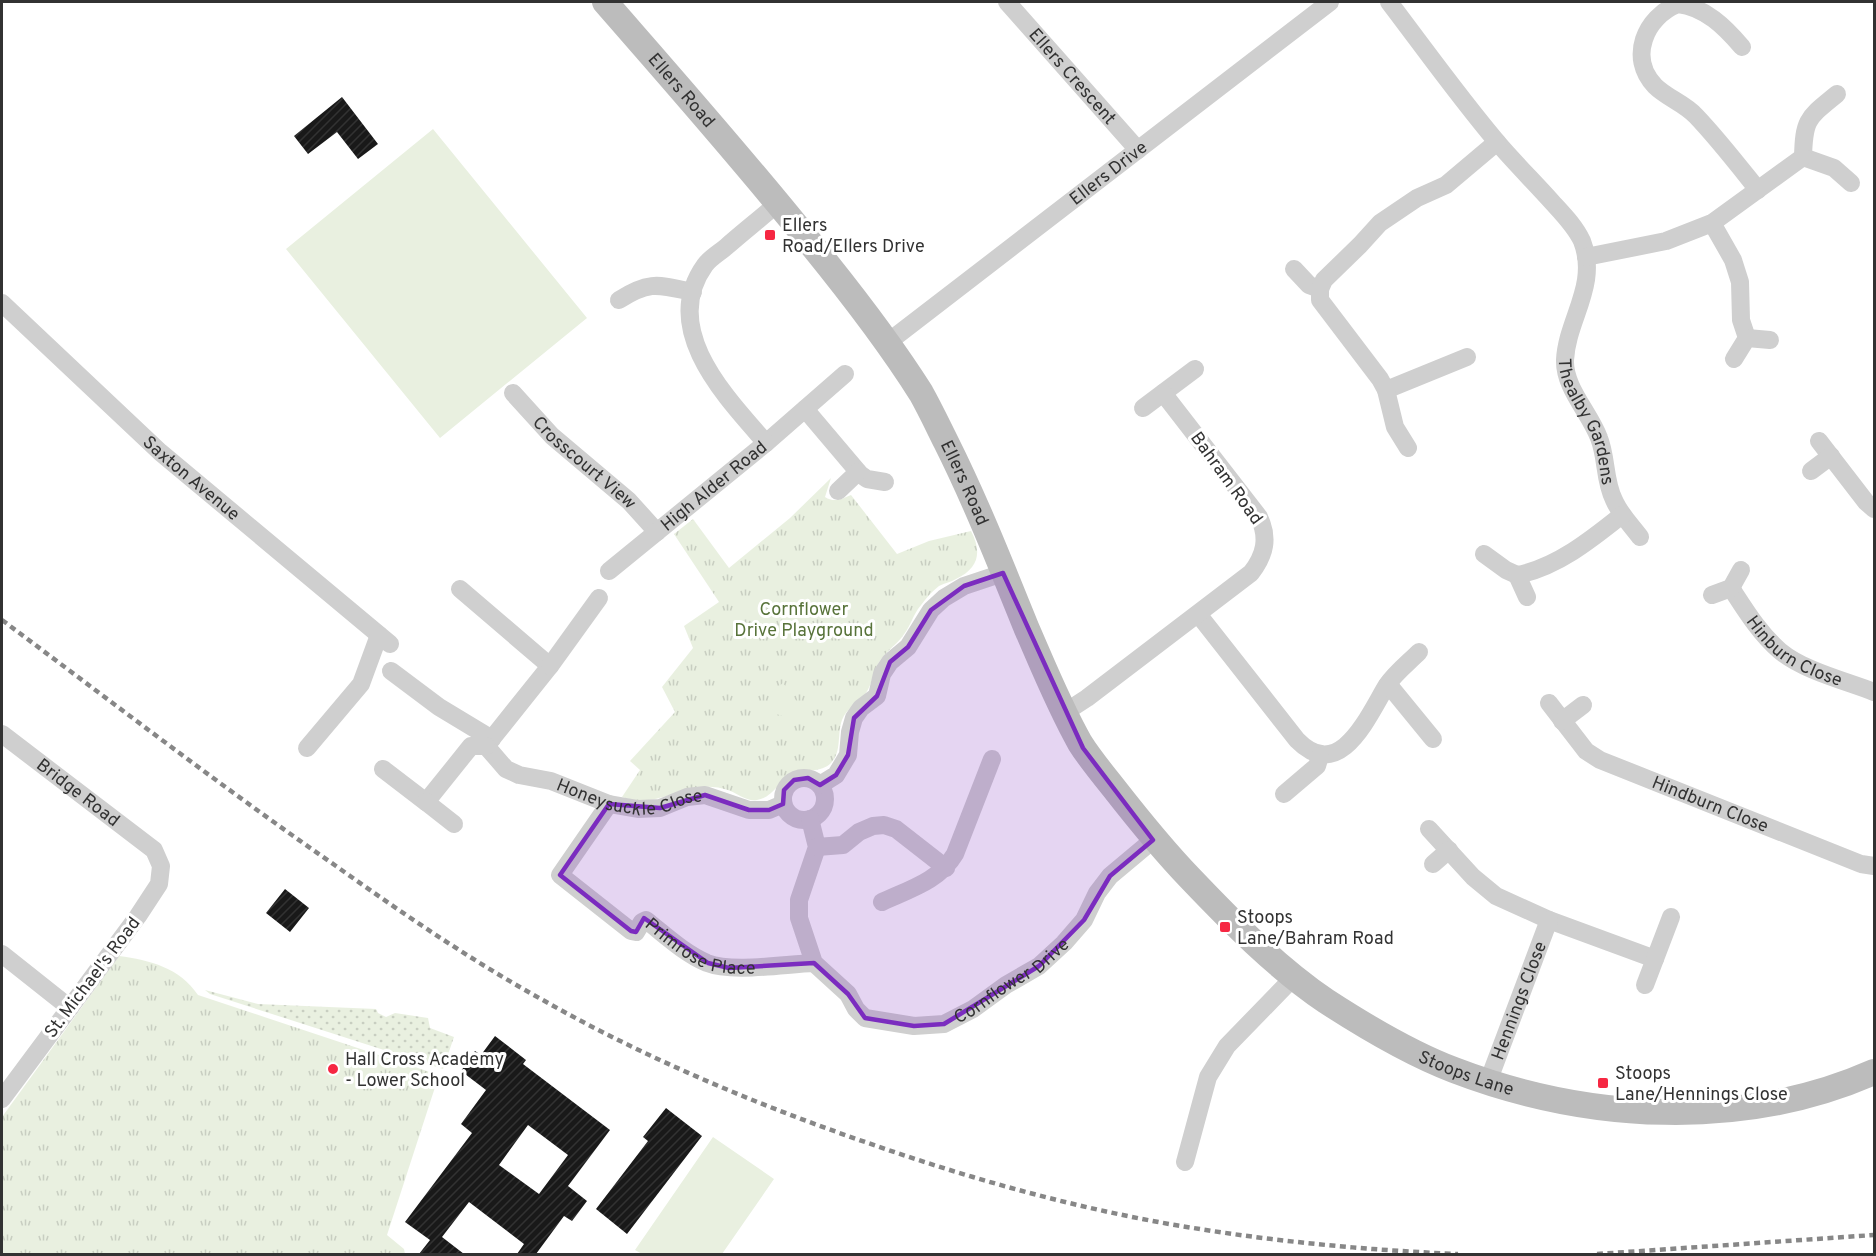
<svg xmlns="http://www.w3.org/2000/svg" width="1876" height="1256" font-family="Overpass,sans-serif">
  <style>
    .grass { fill: url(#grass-dots) }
    .park { fill: url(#park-tufts) }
    .pitch { fill: #e9f0e0 }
    .building { fill: url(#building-hatch); fill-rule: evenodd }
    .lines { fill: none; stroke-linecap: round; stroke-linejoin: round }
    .street { stroke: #cfcfcf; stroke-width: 18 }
    .secondary { stroke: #bcbcbc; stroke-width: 26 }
    .rail { stroke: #878787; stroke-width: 4.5; stroke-dasharray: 6 4.5; stroke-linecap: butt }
    .marked { fill: #7b2cbf; fill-opacity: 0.2; stroke: #7b2cbf; stroke-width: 4.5; stroke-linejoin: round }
    .poi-dot { fill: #f62742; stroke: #fff; stroke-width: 2 }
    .labels { text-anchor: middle; stroke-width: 6; stroke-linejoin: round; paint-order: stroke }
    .street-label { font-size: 18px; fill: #323232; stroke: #fff }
    .poi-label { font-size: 18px; fill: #323232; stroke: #fff; text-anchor: start }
    .park-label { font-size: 18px; fill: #58733a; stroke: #fff }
  </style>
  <defs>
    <pattern id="grass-dots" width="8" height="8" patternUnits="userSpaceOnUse" patternTransform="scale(1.5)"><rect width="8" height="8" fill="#e9f0e0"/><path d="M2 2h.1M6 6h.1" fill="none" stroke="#c8cec1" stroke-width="1.8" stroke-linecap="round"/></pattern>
    <pattern id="park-tufts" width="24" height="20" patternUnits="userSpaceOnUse" patternTransform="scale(1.5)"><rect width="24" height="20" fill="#e9f0e0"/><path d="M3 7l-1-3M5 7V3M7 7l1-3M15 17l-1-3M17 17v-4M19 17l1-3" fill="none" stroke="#c8cec1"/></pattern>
    <pattern id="building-hatch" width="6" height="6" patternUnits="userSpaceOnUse" patternTransform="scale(1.5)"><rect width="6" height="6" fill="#191919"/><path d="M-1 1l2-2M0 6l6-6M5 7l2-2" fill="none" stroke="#323232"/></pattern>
  </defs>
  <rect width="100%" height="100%" fill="#fff"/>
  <path class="grass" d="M205,990L258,1004L376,1009L378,1013L386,1017L395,1013L428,1018L430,1028L454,1037L443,1069L210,994Z"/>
  <path class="park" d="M831,478L825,497C834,503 842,499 851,495L897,554L929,541L971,531C982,552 979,568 956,579C951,582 945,583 939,586C931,592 924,601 918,609C912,618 909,629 902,637C895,646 884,653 878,664C873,673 872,684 866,693C859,703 847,707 842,720C837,733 842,752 831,763C821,773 805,769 793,774C778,781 774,797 757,800C747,802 737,793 728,790C720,787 709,786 701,787C673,790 652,808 622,797L640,770L630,761L675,712L662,687L693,648L684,626L719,602L674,534L693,519L729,568L790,518Z
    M119,956C150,960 180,968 198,995L439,1075L387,1235L404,1249L405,1254H2V1117Z"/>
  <path class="pitch" d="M433,129L587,318L440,438L286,249Z
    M783,683L801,707L786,717L776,714L771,707L769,694Z
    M713,1137L774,1179L722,1254H642L635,1250Z"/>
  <path class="building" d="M342,97L378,144L358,159L337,132L308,154L294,136Z
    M285,889L309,908L290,932L266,913Z
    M495,1036L526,1060L523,1064L610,1130L568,1186L587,1201L572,1221L564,1216L536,1254H517L524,1244L469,1202L442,1237L464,1254H419L430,1240L405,1222L472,1133L461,1124L486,1090L461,1071L475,1051L481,1055ZM528,1125L568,1155L539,1194L499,1165Z
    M666,1108L702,1136L627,1234L596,1209L648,1141L643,1137Z"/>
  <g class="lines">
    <g class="street">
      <path id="s1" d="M1007,2L1138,150"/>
      <path id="s2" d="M1389,2C1424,48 1459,97 1497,142C1514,162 1534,182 1552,202C1563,214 1575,226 1582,241C1599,285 1567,319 1565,360C1564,388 1590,413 1599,438C1607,458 1604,480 1614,500C1620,514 1631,525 1640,537"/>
      <path d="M1742,47C1725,27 1705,7 1678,4C1645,17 1628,58 1655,86C1667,98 1684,103 1696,116C1718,139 1738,165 1758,190"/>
      <path d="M1837,94C1808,118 1804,118 1803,157L1834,168L1851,183"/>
      <path d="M1712,223L1733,260L1740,282L1741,320L1747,338"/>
      <path d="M1586,257L1666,241L1712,223L1803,157"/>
      <path d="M1294,269L1309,285L1320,289"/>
      <path d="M619,300C650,280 659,285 693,292"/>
      <path id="s3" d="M2,303L160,452L390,644"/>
      <path id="s4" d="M887,343L1330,2"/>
      <path d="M1734,359L1747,338L1770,340"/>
      <path d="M1386,390L1467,357"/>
      <path id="s5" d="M513,393L552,436L629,501L657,532"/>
      <path d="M1143,408L1195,369"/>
      <path d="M805,409L860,474L867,479L885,482"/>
      <path d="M1819,441L1866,502L1874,509"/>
      <path d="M766,443L845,374"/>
      <path d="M1408,448L1395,427L1386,390L1380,379L1320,300V289L1324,280L1360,245L1380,223L1417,198L1446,185L1497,142"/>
      <path d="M1811,471L1831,456"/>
      <path d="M838,491L858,472"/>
      <path d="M1484,554L1506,570L1517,575"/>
      <path id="s6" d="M609,571L766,443C726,397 659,329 705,265C710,258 719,253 726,247C743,232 761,218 778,203"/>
      <path id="s7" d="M1731,588C1746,611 1760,634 1780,651C1804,671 1846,681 1874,692"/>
      <path d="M460,589L550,666L486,746"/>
      <path d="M1712,595L1731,588L1741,570"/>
      <path d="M1527,597L1517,575C1556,568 1592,539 1622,515"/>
      <path d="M1198,614L1297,740C1340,784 1368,716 1387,685C1396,672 1408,663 1419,652"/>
      <path d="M550,666L599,598"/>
      <path d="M391,671L439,707L492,739"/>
      <path d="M1388,684L1433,739"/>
      <path id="s8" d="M1549,703L1586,751L1600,760L1861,864L1874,866"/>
      <path d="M1064,713L1087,698L1251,573C1265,555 1269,538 1259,517L1163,393"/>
      <path d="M1562,721L1583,705"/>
      <path id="s9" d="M2,734L154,850L161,866L159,884L138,916L2,1099"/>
      <path id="s10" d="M486,746L506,769L519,775L551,781L609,804L638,809L660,808L687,797L705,795L749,810H769L783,804"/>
      <path d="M307,748L361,684L379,635"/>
      <path d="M383,769L426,802L471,746H486"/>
      <circle cx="804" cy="799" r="21"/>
      <path d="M820,785L836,775L848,755L850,732L854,718L861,708L877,696L882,674L890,662L908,647L931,610L944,598L964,586L1003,573"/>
      <path d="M1284,794L1317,766L1320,756"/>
      <path d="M426,802L454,824"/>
      <path id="s11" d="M609,804L560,875L631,931L636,932L642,922L646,920C665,935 684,953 707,963C732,973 785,964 814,963"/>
      <path id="s12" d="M810,819L817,847L799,900V918L814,963L848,994L856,1009L865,1018L914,1026L944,1024L973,1009L1006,985L1039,966L1064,943L1084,920L1097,893L1110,876L1153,840"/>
      <path d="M1429,829L1473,877L1496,896L1549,920L1655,959"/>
      <path d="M817,847L843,845L859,832L873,826L884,825L896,829L946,868"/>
      <path d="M1433,864L1449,850"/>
      <path d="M882,902C910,889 939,881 955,854L992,759"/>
      <path d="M2,954L70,1008"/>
      <path d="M1645,985L1671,917"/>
      <path id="s13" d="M1488,1082L1549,920"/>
      <path d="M1185,1162L1208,1077L1227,1046L1294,977"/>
    </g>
    <path class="secondary" id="s14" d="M605,2C673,80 742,158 807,239C847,288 887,339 921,393C930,409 938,426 946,442C976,502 1001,565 1026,627C1043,666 1059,706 1080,743C1090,759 1102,773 1113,787C1138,819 1162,849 1190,878C1232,922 1276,967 1326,1001C1366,1027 1409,1053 1454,1070C1587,1121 1743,1130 1874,1072"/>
    <path class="rail" d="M2,620C112,702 222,787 336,866C402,913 469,959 541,999C645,1058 755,1104 868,1143C968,1178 1071,1207 1175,1225C1269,1241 1363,1250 1458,1254
      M1597,1254L1874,1235"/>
  </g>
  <path class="marked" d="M1003,573L1083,748L1153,840L1110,876L1084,920L1039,966L944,1024L914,1026L865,1018L848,994L814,963L729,968L708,963L644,918L636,932L631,931L560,875L609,804L660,808L705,795L749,810H769L783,804L784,790L794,780L808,778L820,785L836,775L848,755L854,718L877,696L890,662L908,647L931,610L964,586Z"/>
  <g class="poi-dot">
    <rect x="764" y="229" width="12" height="12" rx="3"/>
    <rect x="1219" y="921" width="12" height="12" rx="3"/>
    <circle cx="333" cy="1069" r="6"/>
    <rect x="1597" y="1077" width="12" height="12" rx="3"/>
  </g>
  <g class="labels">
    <g class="street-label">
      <text dy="6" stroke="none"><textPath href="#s1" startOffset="99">Ellers Crescent</textPath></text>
      <text dy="6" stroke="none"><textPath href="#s14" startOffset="117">Ellers Road</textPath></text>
      <text dy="6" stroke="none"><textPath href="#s4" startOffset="279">Ellers Drive</textPath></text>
      <text dy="6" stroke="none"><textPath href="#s2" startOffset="496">Thealby Gardens</textPath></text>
      <text dy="6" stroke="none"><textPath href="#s5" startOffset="100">Crosscourt View</textPath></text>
      <text dy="6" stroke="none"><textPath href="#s3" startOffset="258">Saxton Avenue</textPath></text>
      <text transform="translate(1227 478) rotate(54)" y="6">Bahram Road</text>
      <text dy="6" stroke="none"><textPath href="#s14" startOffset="603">Ellers Road</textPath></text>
      <text dy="6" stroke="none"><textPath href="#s6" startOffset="135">High Alder Road</textPath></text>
      <text dy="6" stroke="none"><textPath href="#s7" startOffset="92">Hinburn Close</textPath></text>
      <text dy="6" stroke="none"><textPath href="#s10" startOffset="160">Honeysuckle Close</textPath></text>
      <text dy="6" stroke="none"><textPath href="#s9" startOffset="96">Bridge Road</textPath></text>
      <text dy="6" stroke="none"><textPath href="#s8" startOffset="196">Hindburn Close</textPath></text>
      <text dy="6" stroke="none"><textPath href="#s11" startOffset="261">Primrose Place</textPath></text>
      <text transform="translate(92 977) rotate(-53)" y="6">St. Michael's Road</text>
      <text dy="6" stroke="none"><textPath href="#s12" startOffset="386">Cornflower Drive</textPath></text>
      <text dy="6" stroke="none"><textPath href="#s13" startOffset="87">Hennings Close</textPath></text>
      <text dy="6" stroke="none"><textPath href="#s14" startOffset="1404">Stoops Lane</textPath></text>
    </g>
    <g class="poi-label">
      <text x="782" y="231">Ellers<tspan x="782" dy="21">Road/Ellers Drive</tspan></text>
      <text x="1237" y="923">Stoops<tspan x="1237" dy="21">Lane/Bahram Road</tspan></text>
      <text x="345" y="1065">Hall Cross Academy<tspan x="345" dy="21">- Lower School</tspan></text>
      <text x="1615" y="1079">Stoops<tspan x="1615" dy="21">Lane/Hennings Close</tspan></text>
    </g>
    <g class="park-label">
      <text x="804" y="615">Cornflower<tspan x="804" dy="21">Drive Playground</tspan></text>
    </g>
  </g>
  <rect width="1876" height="1256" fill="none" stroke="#323232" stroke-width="6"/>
</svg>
